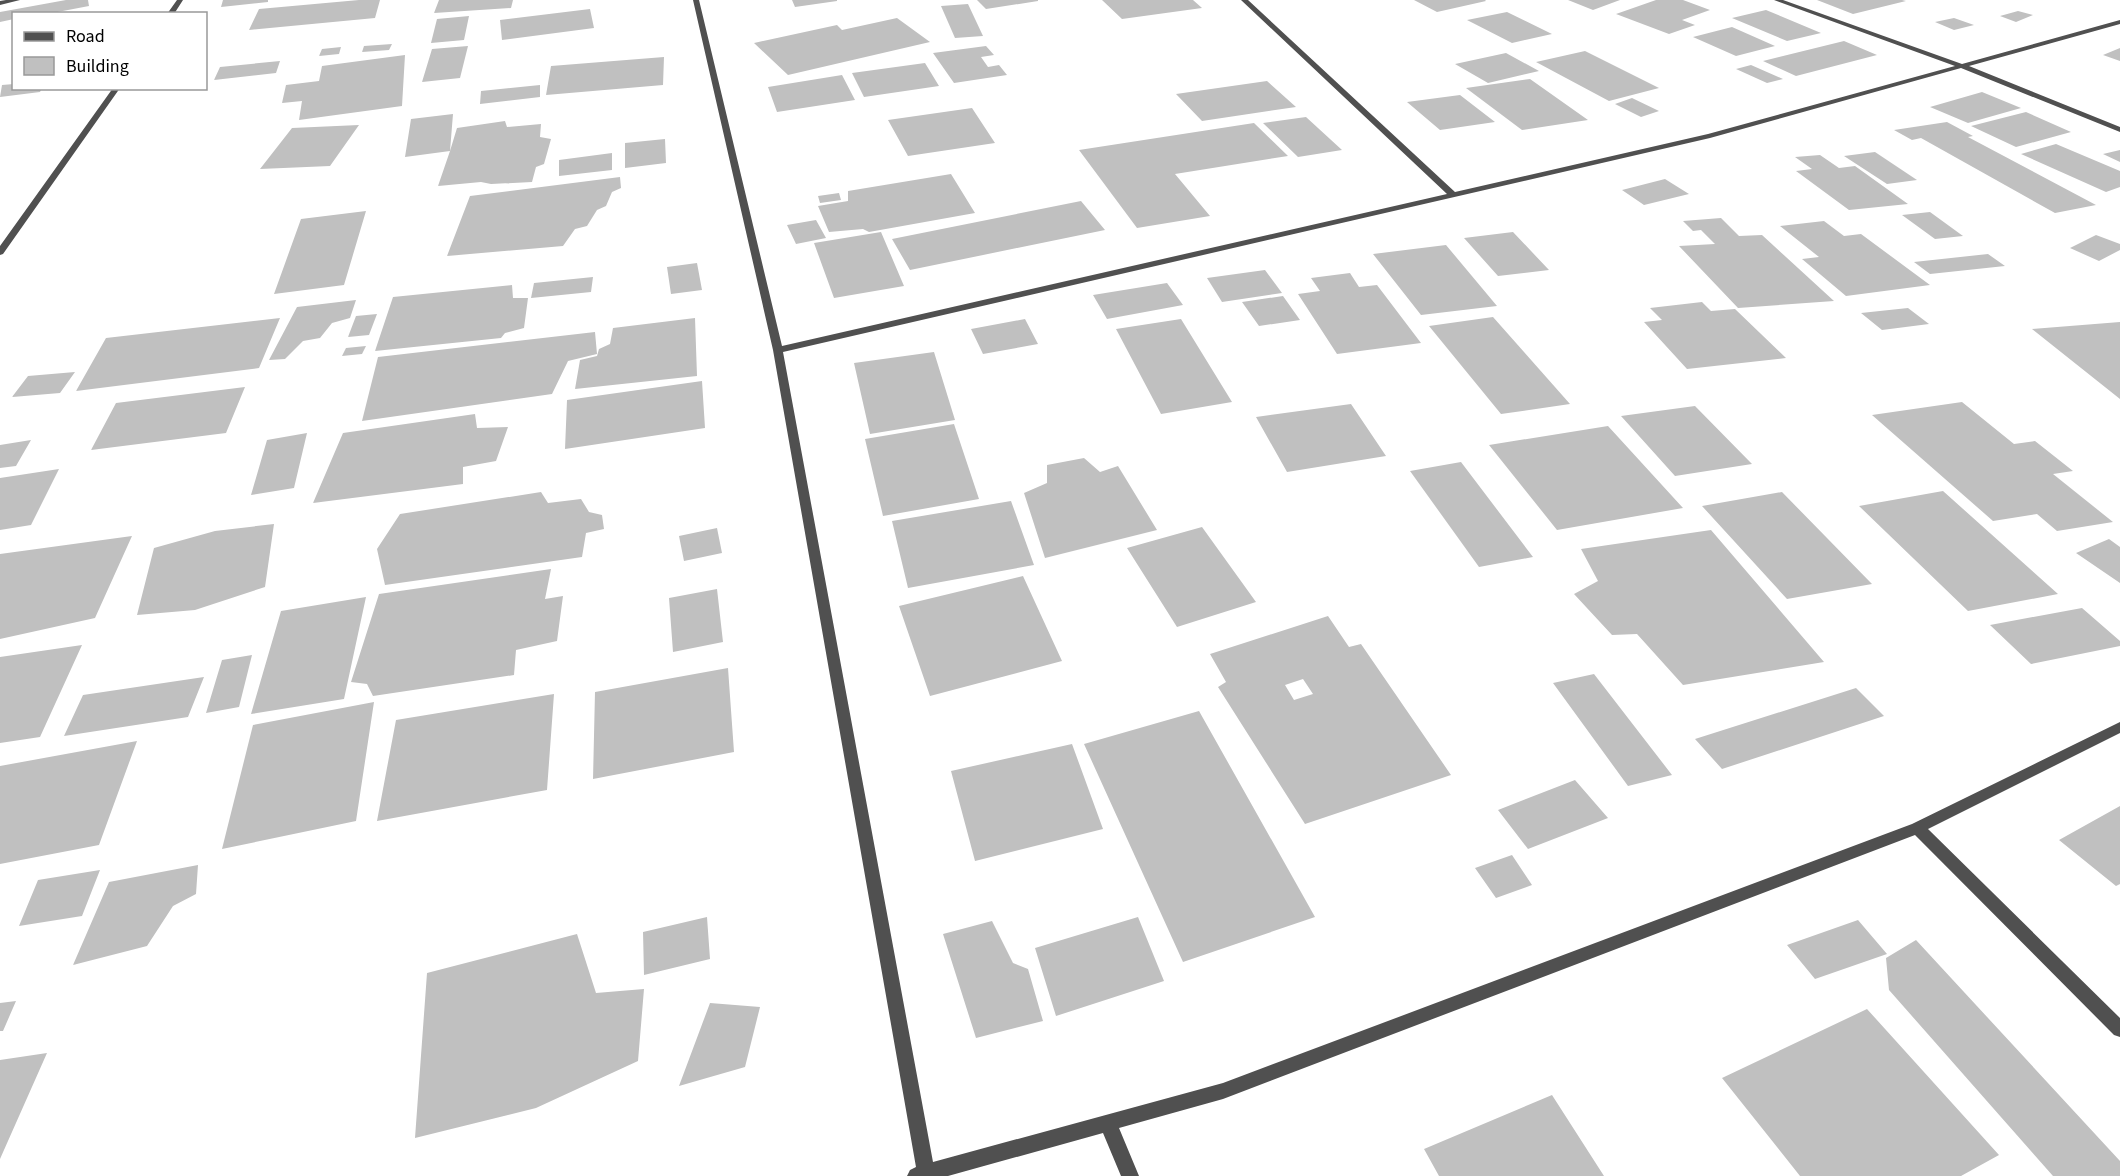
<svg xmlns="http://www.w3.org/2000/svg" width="2120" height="1176" font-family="'Source Sans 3',sans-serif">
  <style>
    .building { fill: #c0c0c0; fill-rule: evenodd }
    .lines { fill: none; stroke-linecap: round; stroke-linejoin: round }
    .street { fill: #505050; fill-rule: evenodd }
  </style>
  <rect width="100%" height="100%" fill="#fff"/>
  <path class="building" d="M66,0H88L89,6L47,14H14V19L0,22V12Z
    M223,0H268V2L221,7Z
    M359,0H380L375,18L249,30L259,9Z
    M439,0H513L511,8L434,13Z
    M792,0H837V1L795,7Z
    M977,0H1038V1L986,9Z
    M1102,0H1193L1202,8L1122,19Z
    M1414,0H1485L1486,1L1437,12Z
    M1568,0H1620L1593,10Z
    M1656,0H1683L1710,10L1682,20L1695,25L1669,34L1616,14Z
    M1817,0H1902L1906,1L1853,14Z
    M968,4L983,36L955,38L941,6Z
    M590,9L594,28L502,40L500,20Z
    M1766,10L1821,33L1787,41L1732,18Z
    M2018,11L2033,15L2016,22L2000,16Z
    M1507,12L1552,34L1512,43L1467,20Z
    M469,16L464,40L431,43L437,19Z
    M897,18L930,42L788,75L754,43L837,25L842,30Z
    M1954,18L1974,25L1954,30L1935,22Z
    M1732,27L1775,46L1736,56L1693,37Z
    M1844,41L1877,55L1796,76L1763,61Z
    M392,44L389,50L362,52L364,46Z
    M468,46L460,78L422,82L432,49Z
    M986,46L994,55L981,57L988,67L999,65L1007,75L954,83L933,53Z
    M341,47L339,54L319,56L322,49Z
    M2120,48V61L2103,55Z
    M1585,51L1659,88L1609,101L1536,62Z
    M1506,53L1539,71L1488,83L1455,64Z
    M405,55L402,106L299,120L302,101L282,103L286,85L319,81L322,66Z
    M664,57L663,85L546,95L551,66Z
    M280,61L276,73L214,80L220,67Z
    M925,63L939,86L864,97L852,73Z
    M1751,65L1783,79L1767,83L1736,69Z
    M842,75L855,100L777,112L768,87Z
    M1530,79L1588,120L1522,130L1466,88Z
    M1267,81L1296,107L1202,121L1176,94Z
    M14,84V88H42L40,92L0,97L2,85Z
    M540,85V97L480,104L481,91Z
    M1982,92L2021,108L1968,123L1930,107Z
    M1460,95L1495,122L1440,130L1407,102Z
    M1632,98L1659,111L1641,117L1615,104Z
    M972,108L995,143L908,156L888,120Z
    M2026,112L2071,132L2016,147L1971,126Z
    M453,114L450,151L457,128L505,121L507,127L541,124L540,137L551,139L544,164L536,167L532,182L491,184L481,182L438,186L450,151L405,157L411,119Z
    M1306,117L1342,150L1298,157L1263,123Z
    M1947,122L1973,136L1968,137L2096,205L2055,213L1921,138L1912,140L1894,130Z
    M1254,123L1288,156L1175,174L1210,216L1137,228L1079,150Z
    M359,125L330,166L260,169L292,128Z
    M665,139L666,163L625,168V143Z
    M2056,144L2120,171V187L2106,192L2021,154Z
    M2120,150V162L2103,154Z
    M1875,152L1917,180L1887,184L1844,156Z
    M612,153V170L559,176V160Z
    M1820,155L1839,168L1855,166L1908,204L1849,210L1796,171L1812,169L1795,157Z
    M951,174L975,213L869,232L863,229L829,232L818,206L848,201V191Z
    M620,177L621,188L612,192L606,206L597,210L587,226L575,229L563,246L447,256L470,196Z
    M1665,179L1689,194L1644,205L1622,190Z
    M839,193L841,200L820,203L818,196Z
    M1081,201L1105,230L910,270L892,239Z
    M366,211L344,285L274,294L301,219Z
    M1930,212L1963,236L1935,239L1902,215Z
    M1721,218L1739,236L1762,235L1834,301L1738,308L1679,246L1715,244L1701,230L1693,231L1683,221Z
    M816,220L826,238L796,244L787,225Z
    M1824,221L1844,236L1861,234L1930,285L1846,296L1802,259L1819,257L1780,226Z
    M881,232L904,286L834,298L814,243Z
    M1513,232L1549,270L1498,276L1464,238Z
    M2096,235L2120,244V250L2099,261L2070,248Z
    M1446,245L1497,306L1421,315L1373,254Z
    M1988,254L2005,266L1930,274L1914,262Z
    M697,263L702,290L671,294L667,267Z
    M1265,270L1282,293L1222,302L1207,278Z
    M1350,273L1359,287L1377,285L1421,343L1337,354L1298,294L1320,291L1311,278Z
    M593,277L591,292L531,298L534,283Z
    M1167,283L1183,305L1107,319L1093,295Z
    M512,285L513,298H528L524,328L505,333L501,338L375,351L393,297Z
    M1283,296L1300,320L1259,326L1242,302Z
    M356,300L350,318L332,323L320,338L303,341L285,359L269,360L297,307Z
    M1702,302L1711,311L1735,309L1786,358L1687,369L1644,322L1662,320L1650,308Z
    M1908,308L1929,324L1882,330L1861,313Z
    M377,314L369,335L348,337L356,316Z
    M1493,317L1570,404L1501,414L1429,326Z
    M280,318L259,368L76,391L106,338Z
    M695,318L697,376L575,389L580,360L597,356L599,349L610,344L613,328Z
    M1025,319L1038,344L983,354L971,329Z
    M1181,319L1232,402L1161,414L1116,329Z
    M2120,322V399L2032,329Z
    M595,332L597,354L568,361L552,394L362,421L378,357Z
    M366,346L362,354L342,356L346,348Z
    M934,352L955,420L870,434L854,363Z
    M75,372L60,393L12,397L28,376Z
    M702,381L705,428L565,449L567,400Z
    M245,387L226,433L91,450L116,403Z
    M1962,402L2014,444L2035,441L2073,471L2053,474L2113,522L2057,531L2037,514L1993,521L1872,415Z
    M1351,404L1386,456L1287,472L1256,417Z
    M1695,406L1752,464L1675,476L1621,416Z
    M475,414L477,428L508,427L496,461L463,467V484L313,503L343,433Z
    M954,424L979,499L883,516L865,439Z
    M1608,426L1683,508L1557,530L1489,445Z
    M307,433L294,488L251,495L267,440Z
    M31,440L16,466L0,468V445Z
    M1084,458L1100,472L1118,466L1157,530L1045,558L1024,493L1047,483V465Z
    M1461,462L1533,557L1479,567L1410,471Z
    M59,469L31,525L0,530V478Z
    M1943,491L2058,594L1968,611L1859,506Z
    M541,492L548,503L581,499L589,512L602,515L604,529L586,533L582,557L385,585L377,549L400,514Z
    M1782,492L1872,584L1787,599L1702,506Z
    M1011,501L1034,565L908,588L892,521Z
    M274,524L265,587L195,610L137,615L154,548L215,531Z
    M1202,527L1256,602L1177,627L1127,548Z
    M717,528L722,553L684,561L679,536Z
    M1711,530L1824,662L1683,685L1637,634L1612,635L1574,594L1598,581L1581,549Z
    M132,536L95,618L0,639V554Z
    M2109,539L2120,547V583L2076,553Z
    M551,569L545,599L563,596L557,641L516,650L514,675L373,696L367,684L351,682L379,594Z
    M1023,576L1062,661L930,696L899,606Z
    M717,589L723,642L673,652L669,598Z
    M366,597L344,699L251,714L281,611Z
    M2082,608L2120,641V646L2031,664L1990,625Z
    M1328,616L1349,647L1361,644L1451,775L1305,824L1218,687L1226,682L1210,654ZM1303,679L1313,694L1294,700L1285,685Z
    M82,645L40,737L0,743V657Z
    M252,655L239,707L206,713L222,660Z
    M728,668L734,752L593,779L595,692Z
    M1594,674L1672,775L1628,786L1553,683Z
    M204,677L188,717L64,736L83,695Z
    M1856,688L1884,716L1722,769L1695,739Z
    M554,694L547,790L377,821L396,720Z
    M374,702L356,821L222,849L253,725Z
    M1199,711L1315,917L1183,962L1084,744Z
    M137,741L99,845L0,864V766Z
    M1072,744L1103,829L975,861L951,771Z
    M1575,780L1608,818L1528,849L1498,810Z
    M2120,806V884L2116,886L2059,840Z
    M1512,855L1532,885L1496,898L1475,868Z
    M198,865L196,894L173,906L147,946L73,965L109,882Z
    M100,870L82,916L19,926L38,880Z
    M707,917L710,959L644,975L643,932Z
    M1138,917L1164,981L1056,1016L1035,948Z
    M1858,920L1887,954L1815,979L1787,945Z
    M992,921L1013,963L1028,969L1043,1021L976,1038L943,934Z
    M577,934L596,993L644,989L638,1061L536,1108L415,1138L427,973Z
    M1916,940L2120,1161V1176H2053L1889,990L1886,958Z
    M16,1001L3,1031H0V1003Z
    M710,1003L760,1007L745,1067L679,1086Z
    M1867,1009L1999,1155L1961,1176H1800L1722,1078Z
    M47,1053L0,1159V1060Z
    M1552,1095L1604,1176H1439L1424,1149Z"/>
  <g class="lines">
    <path class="street" d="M6,0H20L0,5V1Z
      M177,0H183L174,14H167Z
      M693,0H699L782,346L1447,194L1241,0H1248L1455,192L1708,134L1955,66L1774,0H1783L1962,64L2120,20V24L1969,66L2120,127V132L1961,68L1710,138L783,352L933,1162L1223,1083L1912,824L2120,722V733L1928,829L2120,1018V1037L2114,1035L1915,835L1223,1099L1119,1128L1139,1176H1121L1103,1133L948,1176H907L910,1170L916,1167L773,350Z
      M113,88H120L3,254L0,255V246Z"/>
  </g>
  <rect x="12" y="12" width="195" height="78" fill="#ffffff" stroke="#999999" stroke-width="1.5"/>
  <rect x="24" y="32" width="30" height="9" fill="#505050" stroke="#999999" stroke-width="1.5"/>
  <text x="66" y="42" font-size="18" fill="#000000">Road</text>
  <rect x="24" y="57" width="30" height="18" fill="#c0c0c0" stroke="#999999" stroke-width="1.5"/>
  <text x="66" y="72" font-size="18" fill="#000000">Building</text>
</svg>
